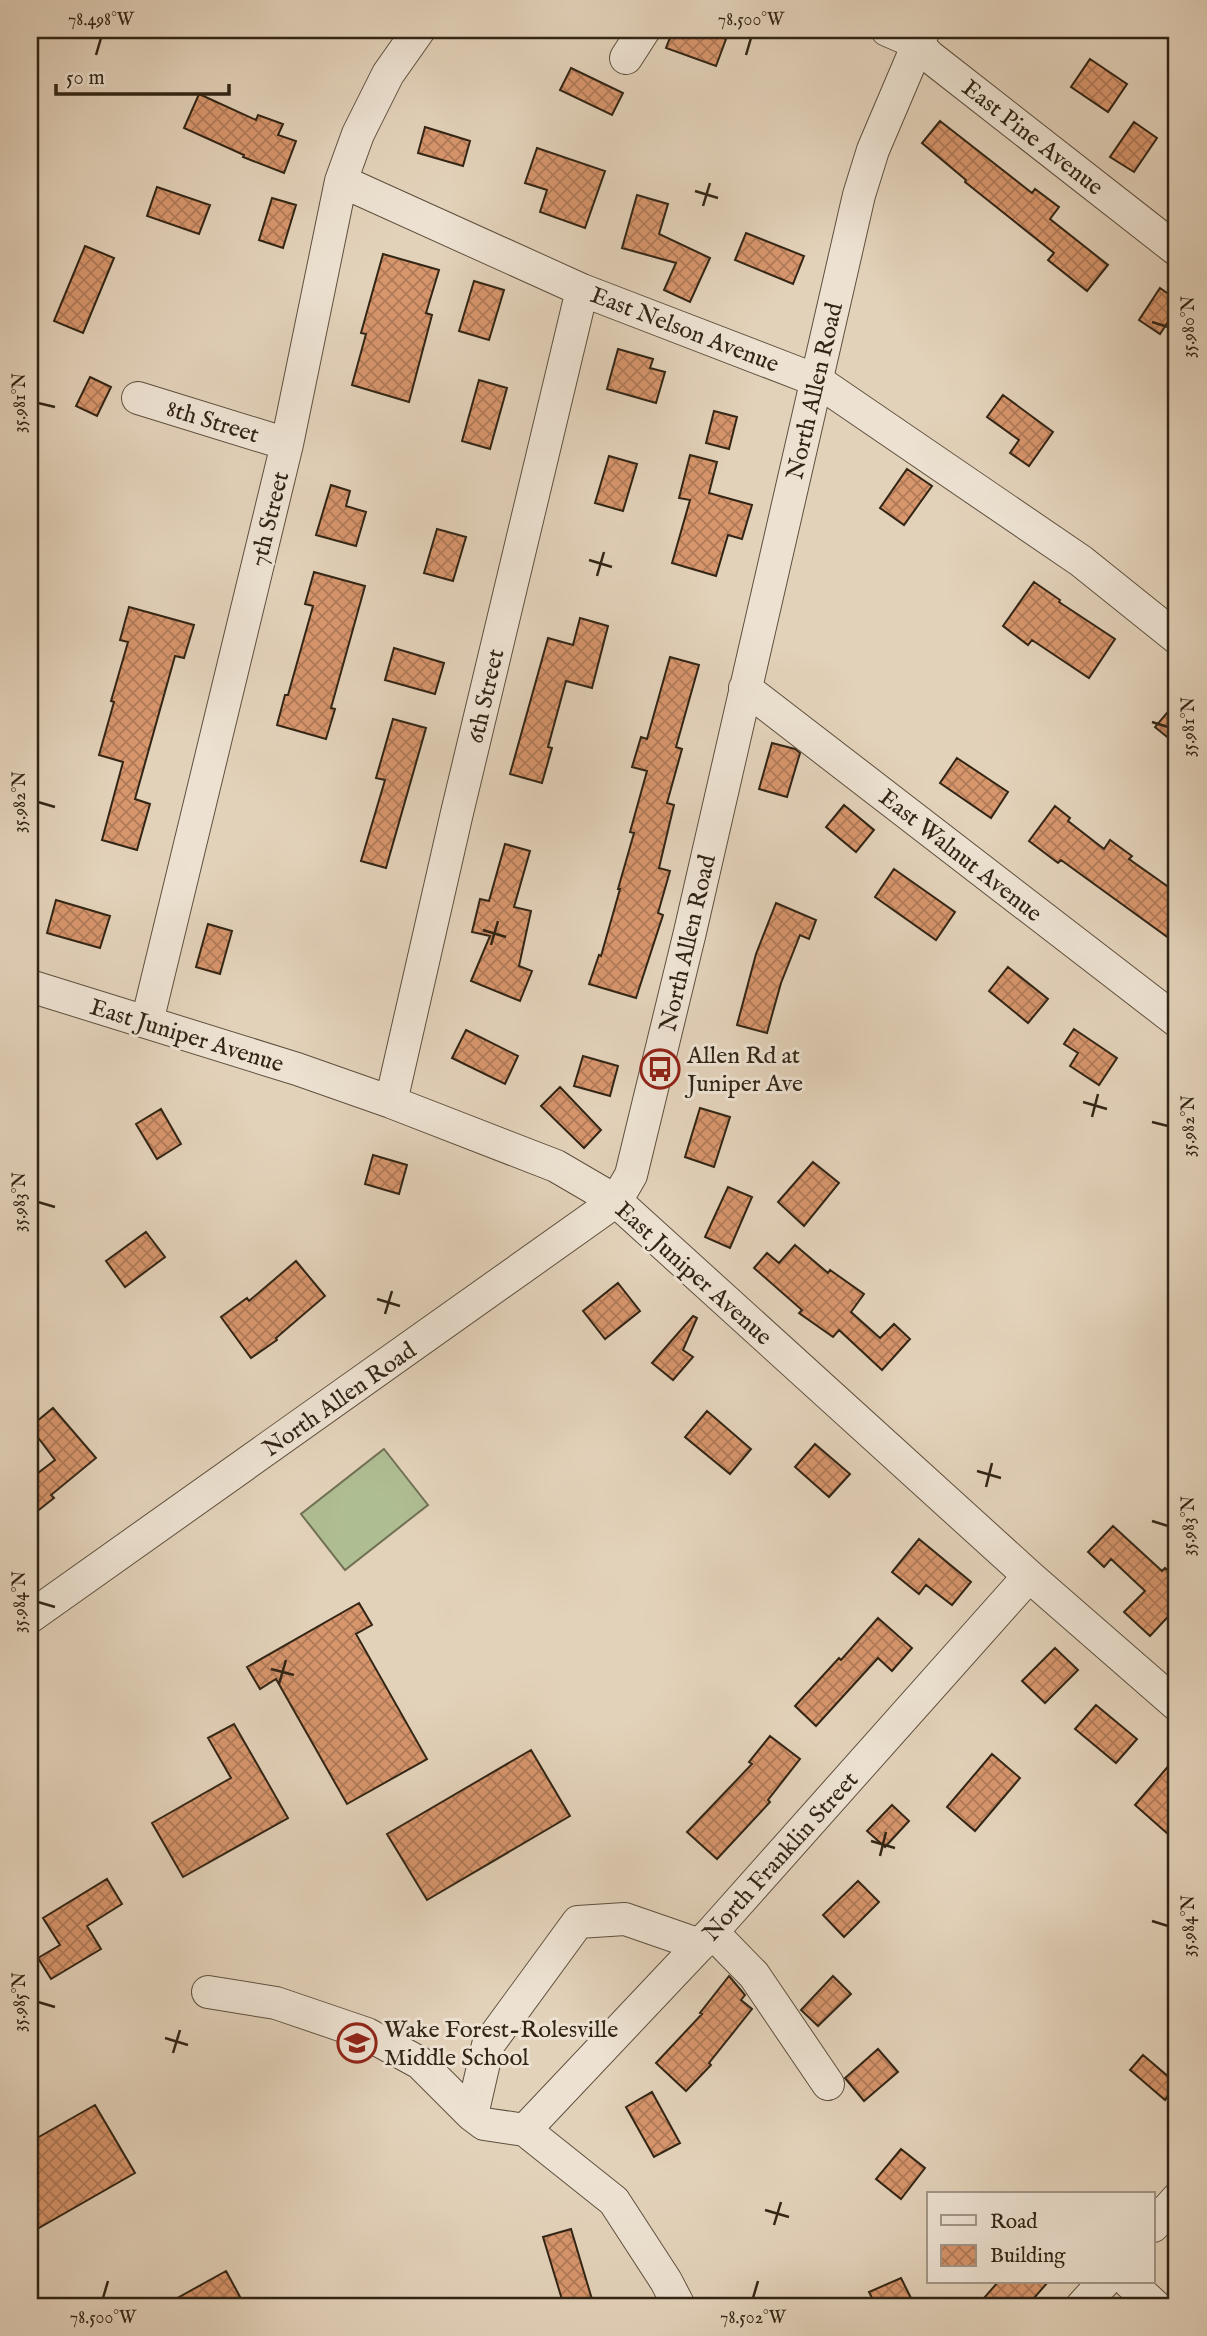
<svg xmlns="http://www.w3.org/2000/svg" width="1207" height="2336" font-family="'IM FELL English',serif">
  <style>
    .pitch { fill: #afbd93; stroke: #707154; stroke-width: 2 }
    .building { fill: url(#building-cross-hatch); stroke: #322515; stroke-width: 2 }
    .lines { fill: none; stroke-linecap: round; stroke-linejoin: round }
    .minor-casing { stroke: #5e503e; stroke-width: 34 }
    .minor { stroke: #ede2d2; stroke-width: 32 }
    .ticks { fill: none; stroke: #322515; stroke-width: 2.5 }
    .labels { text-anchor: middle; stroke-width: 6; stroke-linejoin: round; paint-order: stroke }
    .street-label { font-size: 24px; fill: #322515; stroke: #ede2d2 }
    .poi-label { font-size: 24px; fill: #322515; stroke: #ede2d2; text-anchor: start }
    .neatline { fill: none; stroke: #322515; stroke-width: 2.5 }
    .ticks-label { font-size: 18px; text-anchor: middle; fill: #322515 }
  </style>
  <defs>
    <pattern id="building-cross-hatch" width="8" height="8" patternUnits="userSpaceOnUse" patternTransform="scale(1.75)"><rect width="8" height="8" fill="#d8966d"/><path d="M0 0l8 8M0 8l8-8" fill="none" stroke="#b07a58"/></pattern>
  </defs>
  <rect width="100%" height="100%" fill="#e3d2ba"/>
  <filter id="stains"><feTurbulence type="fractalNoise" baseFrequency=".00286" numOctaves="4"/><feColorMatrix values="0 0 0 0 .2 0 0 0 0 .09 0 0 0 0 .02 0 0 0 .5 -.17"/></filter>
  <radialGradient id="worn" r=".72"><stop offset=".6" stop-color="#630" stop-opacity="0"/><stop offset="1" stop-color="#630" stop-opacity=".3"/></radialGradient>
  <path class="pitch" d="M384,1449L428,1505L345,1570L301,1514Z"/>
  <path class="building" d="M673,30H701L726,39L716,66L666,48Z
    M1090,59L1127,84L1108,112L1071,87Z
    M571,68L623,93L612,115L560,90Z
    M199,94L256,120L258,115L283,124L278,135L296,141L284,173L243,157L244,155L184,128Z
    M940,121L1032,193L1035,189L1059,207L1050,219L1108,265L1087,291L1048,260L1054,253L965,182L966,180L922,143Z
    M1134,122L1157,138L1134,172L1110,157Z
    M425,127L470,141L463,166L418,153Z
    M537,148L605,171L585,228L540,212L547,190L525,183Z
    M157,187L210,205L199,234L147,216Z
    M637,195L668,204L659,234L710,258L690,302L664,290L676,263L622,248Z
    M272,198L296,205L283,248L259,240Z
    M746,233L804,256L793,284L735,260Z
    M85,246L114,258L83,333L54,321Z
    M383,254L439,270L426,313L432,315L409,402L352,385L366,334L361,333Z
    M474,281L504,290L489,340L459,331Z
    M1160,288L1177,300V308L1160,334L1139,320Z
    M618,349L653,359L650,368L665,372L656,403L607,389Z
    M90,377L111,387L97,416L76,406Z
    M479,380L507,388L490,449L462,441Z
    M1003,395L1053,432L1029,466L1010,453L1019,440L987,417Z
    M714,411L737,417L729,449L706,443Z
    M690,455L717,462L709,493L752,505L742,539L728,535L716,576L672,563L690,500L679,498Z
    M609,456L637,464L623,511L595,503Z
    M907,469L932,486L904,525L880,508Z
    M331,485L350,491L346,506L366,512L356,546L316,535Z
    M437,529L466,537L453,581L424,573Z
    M314,572L365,586L331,708L335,709L326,739L277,725L285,695H288L313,606L305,604Z
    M1034,582L1060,600L1059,602L1115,639L1089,678L1032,640L1028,645L1003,626Z
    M129,607L194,625L184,658L175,656L135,799L150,804L137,850L102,840L123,762L99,755L114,702L111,701L128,642L120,640Z
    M580,618L608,626L592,688L566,681L548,747L552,748L542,783L510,774L548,638L573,645Z
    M394,648L444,663L435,694L385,680Z
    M670,657L699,665L676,747L682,749L667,803L674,805L659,868L670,871L658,913L663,915L636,998L589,984L599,955L601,956L620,889H618L634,833L630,832L647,771L632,767L641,737L647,739Z
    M1177,701V745L1155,727Z
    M393,719L426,728L386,868L361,861L385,780L376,778Z
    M772,743L795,749L800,753L787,797L759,789Z
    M957,758L1008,792L991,818L940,783Z
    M844,805L874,830L856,852L826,827Z
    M1055,806L1070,818L1068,821L1104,849L1110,840L1132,856L1129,859L1177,893V944L1061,860L1058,863L1029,841Z
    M505,844L530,851L514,907L531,911L519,966L532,971L520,1001L471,981L490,936L472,932L480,899L489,901Z
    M894,869L955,912L936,940L875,897Z
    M56,900L110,916L100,948L47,933Z
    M776,903L816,920L809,939L800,935L781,983L767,1033L737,1025L756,954Z
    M208,924L232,931L220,974L196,967Z
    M1008,967L1048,999L1028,1023L989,991Z
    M1074,1029L1117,1058L1099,1085L1070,1066L1078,1053L1064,1044Z
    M466,1030L518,1056L505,1084L452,1058Z
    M583,1056L618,1066L610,1096L574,1086Z
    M560,1087L601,1130L584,1148L541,1106Z
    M700,1108L730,1117L714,1167L685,1157Z
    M161,1109L181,1144L157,1159L136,1124Z
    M373,1155L407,1165L399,1194L365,1184Z
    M813,1162L839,1183L804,1226L778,1202Z
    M728,1187L752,1197L730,1248L705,1237Z
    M146,1232L165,1257L125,1287L106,1261Z
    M795,1245L828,1273L830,1270L864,1294L851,1312L880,1338L894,1324L910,1339L882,1370L839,1330L833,1337L799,1313L802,1310L754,1268L767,1253L779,1263Z
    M296,1261L325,1296L276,1338L277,1340L251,1358L221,1317L247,1298L249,1301Z
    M618,1283L640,1311L605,1339L583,1311Z
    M693,1316L697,1318L683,1350L693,1357L673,1380L652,1363Z
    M53,1408L96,1458L51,1495L54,1498L30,1517V1479L55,1460L30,1427Z
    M707,1411L751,1449L730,1474L685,1437Z
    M815,1444L850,1474L829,1497L795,1467Z
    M1113,1526L1162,1571L1165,1568L1177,1579V1607L1150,1636L1124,1612L1145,1591L1111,1559L1104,1567L1088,1552Z
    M919,1539L971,1582L952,1605L926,1585L919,1594L892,1572Z
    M359,1603L372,1625L356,1634L427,1759L347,1804L276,1679L260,1689L247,1667Z
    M878,1618L912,1648L892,1671L878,1658L816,1726L795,1706L839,1658L841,1660Z
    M1055,1648L1078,1670L1045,1703L1022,1681Z
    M1096,1705L1137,1739L1116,1763L1075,1729Z
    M234,1724L288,1818L183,1877L152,1823L231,1778L208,1738Z
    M770,1736L800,1759L768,1800L770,1802L717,1859L687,1832L752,1764L749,1762Z
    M531,1750L570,1816L427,1900L387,1834Z
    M992,1754L1020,1778L975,1831L947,1807Z
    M1177,1756V1842L1135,1805Z
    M892,1805L909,1821L885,1847L867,1831Z
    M107,1879L122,1904L87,1926L101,1949L51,1979L38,1958L60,1945L43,1918Z
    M858,1881L879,1902L844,1937L823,1915Z
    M729,1976L745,1995L741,2000L752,2009L709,2063L711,2065L686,2091L656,2063L702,2014L700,2013Z
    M833,1976L851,1994L818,2026L801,2010Z
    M878,2049L898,2072L864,2101L845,2078Z
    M1143,2055L1177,2084L1165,2100L1130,2070Z
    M652,2092L680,2143L654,2157L626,2107Z
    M95,2105L135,2173L30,2233V2142Z
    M901,2149L925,2168L901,2199L876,2179Z
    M571,2229L594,2306H564L543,2237Z
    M226,2271L245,2306H163Z
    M901,2278L911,2298L894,2306H876L869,2292Z
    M998,2282H1048L1027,2306H977Z"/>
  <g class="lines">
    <g class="minor-casing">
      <path id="minor" d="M887,30L917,43L929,56L1177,250
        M626,58L644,30
        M341,181L582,290L816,380L1081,561L1177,638
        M138,398L287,444
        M745,688L1177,1021
        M30,986L297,1069L391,1102L556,1166L616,1201L1029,1576L1177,1705
        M147,1022L287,444L341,181L358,134L388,74L419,30
        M391,1102L456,817L582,290
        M30,1617L616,1201L631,1175L690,932L859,195L873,150L924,30
        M712,1932L754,1975L828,2084
        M208,1992L276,2003L367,2034L420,2063L472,2115
        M525,2130L712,1932L1029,1576
        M525,2130L484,2124L472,2115L488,2045L578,1922L625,1919L700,1945
        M525,2130L614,2201L666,2281L679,2306
        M1153,2226L1177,2199
        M1129,2282L1155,2306
        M1082,2306L1104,2282"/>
    </g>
    <use href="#minor" class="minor"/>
  </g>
  <path class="ticks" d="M96,55L101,38M746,55L751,38M695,191L718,198M703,206L710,183M1152,322L1168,327M38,403L55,407M589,560L612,567M597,576L604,552M1152,722L1168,727M38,802L55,807M483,930L506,937M491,945L498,921M1083,1102L1107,1109M1092,1117L1098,1094M1152,1122L1168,1126M38,1202L55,1207M377,1299L400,1306M385,1314L392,1291M977,1471L1001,1478M986,1487L992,1463M1152,1521L1168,1526M38,1602L55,1607M271,1669L294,1675M279,1684L286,1660M871,1841L895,1848M880,1856L886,1832M1152,1921L1168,1926M38,2002L55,2007M165,2038L188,2045M173,2053L180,2030M765,2210L789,2217M774,2225L781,2202M103,2298L108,2281M753,2298L758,2281"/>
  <defs>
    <g id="bus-ring" transform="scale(2.0125)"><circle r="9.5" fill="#ede2d2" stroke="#8f2418" stroke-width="1.5"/><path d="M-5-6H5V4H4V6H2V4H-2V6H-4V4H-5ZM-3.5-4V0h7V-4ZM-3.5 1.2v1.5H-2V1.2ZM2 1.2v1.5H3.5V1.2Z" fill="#8f2418"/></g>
    <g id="school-ring" transform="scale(2.0125)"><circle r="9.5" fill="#ede2d2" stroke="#8f2418" stroke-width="1.5"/><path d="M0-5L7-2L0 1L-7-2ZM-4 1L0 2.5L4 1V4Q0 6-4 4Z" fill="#8f2418"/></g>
  </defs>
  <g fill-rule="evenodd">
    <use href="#bus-ring" x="660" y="1069"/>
    <use href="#school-ring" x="357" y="2043"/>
  </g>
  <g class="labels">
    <g class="street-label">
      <text transform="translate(1033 137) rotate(38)" y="8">East Pine Avenue</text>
      <text transform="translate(685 329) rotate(21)" y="8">East Nelson Avenue</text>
      <text transform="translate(814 391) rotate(-77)" y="8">North Allen Road</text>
      <text transform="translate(213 421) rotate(17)" y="8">8th Street</text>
      <text transform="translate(269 519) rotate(-76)" y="8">7th Street</text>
      <text transform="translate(485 696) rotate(-77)" y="8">6th Street</text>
      <text transform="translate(961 855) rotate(38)" y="8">East Walnut Avenue</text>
      <text transform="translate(687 943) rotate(-77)" y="8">North Allen Road</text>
      <text transform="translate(187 1035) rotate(17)" y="8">East Juniper Avenue</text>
      <text transform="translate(694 1273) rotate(42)" y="8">East Juniper Avenue</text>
      <text transform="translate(339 1399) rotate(-35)" y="8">North Allen Road</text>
      <text transform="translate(780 1856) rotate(-48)" y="8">North Franklin Street</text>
    </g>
    <g class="poi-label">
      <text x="687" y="1063">Allen Rd at<tspan x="687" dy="28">Juniper Ave</tspan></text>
      <text x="384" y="2037">Wake Forest-Rolesville<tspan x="384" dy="28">Middle School</tspan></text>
    </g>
  </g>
  <rect width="1207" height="2336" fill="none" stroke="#e3d2ba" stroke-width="77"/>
  <rect x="927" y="2192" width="228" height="91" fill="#ede2d2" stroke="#a29686" stroke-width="2"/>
  <rect x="941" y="2215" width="35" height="10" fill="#ede2d2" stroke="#a29686" stroke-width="2"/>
  <text x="990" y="2228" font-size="21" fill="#322515">Road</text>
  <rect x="941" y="2245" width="35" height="21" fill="url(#building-cross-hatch)" stroke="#a29686" stroke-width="2"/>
  <text x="990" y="2262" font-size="21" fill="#322515">Building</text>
  <path d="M56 84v10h173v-10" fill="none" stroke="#322515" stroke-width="3.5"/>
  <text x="66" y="84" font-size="21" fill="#322515" stroke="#ede2d2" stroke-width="5" paint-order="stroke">50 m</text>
  <rect x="38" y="38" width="1130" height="2260" class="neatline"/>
  <g class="ticks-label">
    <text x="101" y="25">78.498°W</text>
    <text x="751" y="25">78.500°W</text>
    <text transform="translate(1188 327) rotate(-90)" y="6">35.980°N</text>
    <text transform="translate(19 403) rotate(-90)" y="6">35.981°N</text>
    <text transform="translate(1188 727) rotate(-90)" y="6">35.981°N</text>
    <text transform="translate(19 802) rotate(-90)" y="6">35.982°N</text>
    <text transform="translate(1188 1126) rotate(-90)" y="6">35.982°N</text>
    <text transform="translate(19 1202) rotate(-90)" y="6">35.983°N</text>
    <text transform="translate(1188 1526) rotate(-90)" y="6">35.983°N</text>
    <text transform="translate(19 1602) rotate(-90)" y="6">35.984°N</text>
    <text transform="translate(1188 1926) rotate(-90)" y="6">35.984°N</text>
    <text transform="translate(19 2002) rotate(-90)" y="6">35.985°N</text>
    <text x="103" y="2323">78.500°W</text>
    <text x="753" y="2323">78.502°W</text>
  </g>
  <rect width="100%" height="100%" filter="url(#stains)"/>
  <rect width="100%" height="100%" fill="url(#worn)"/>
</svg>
